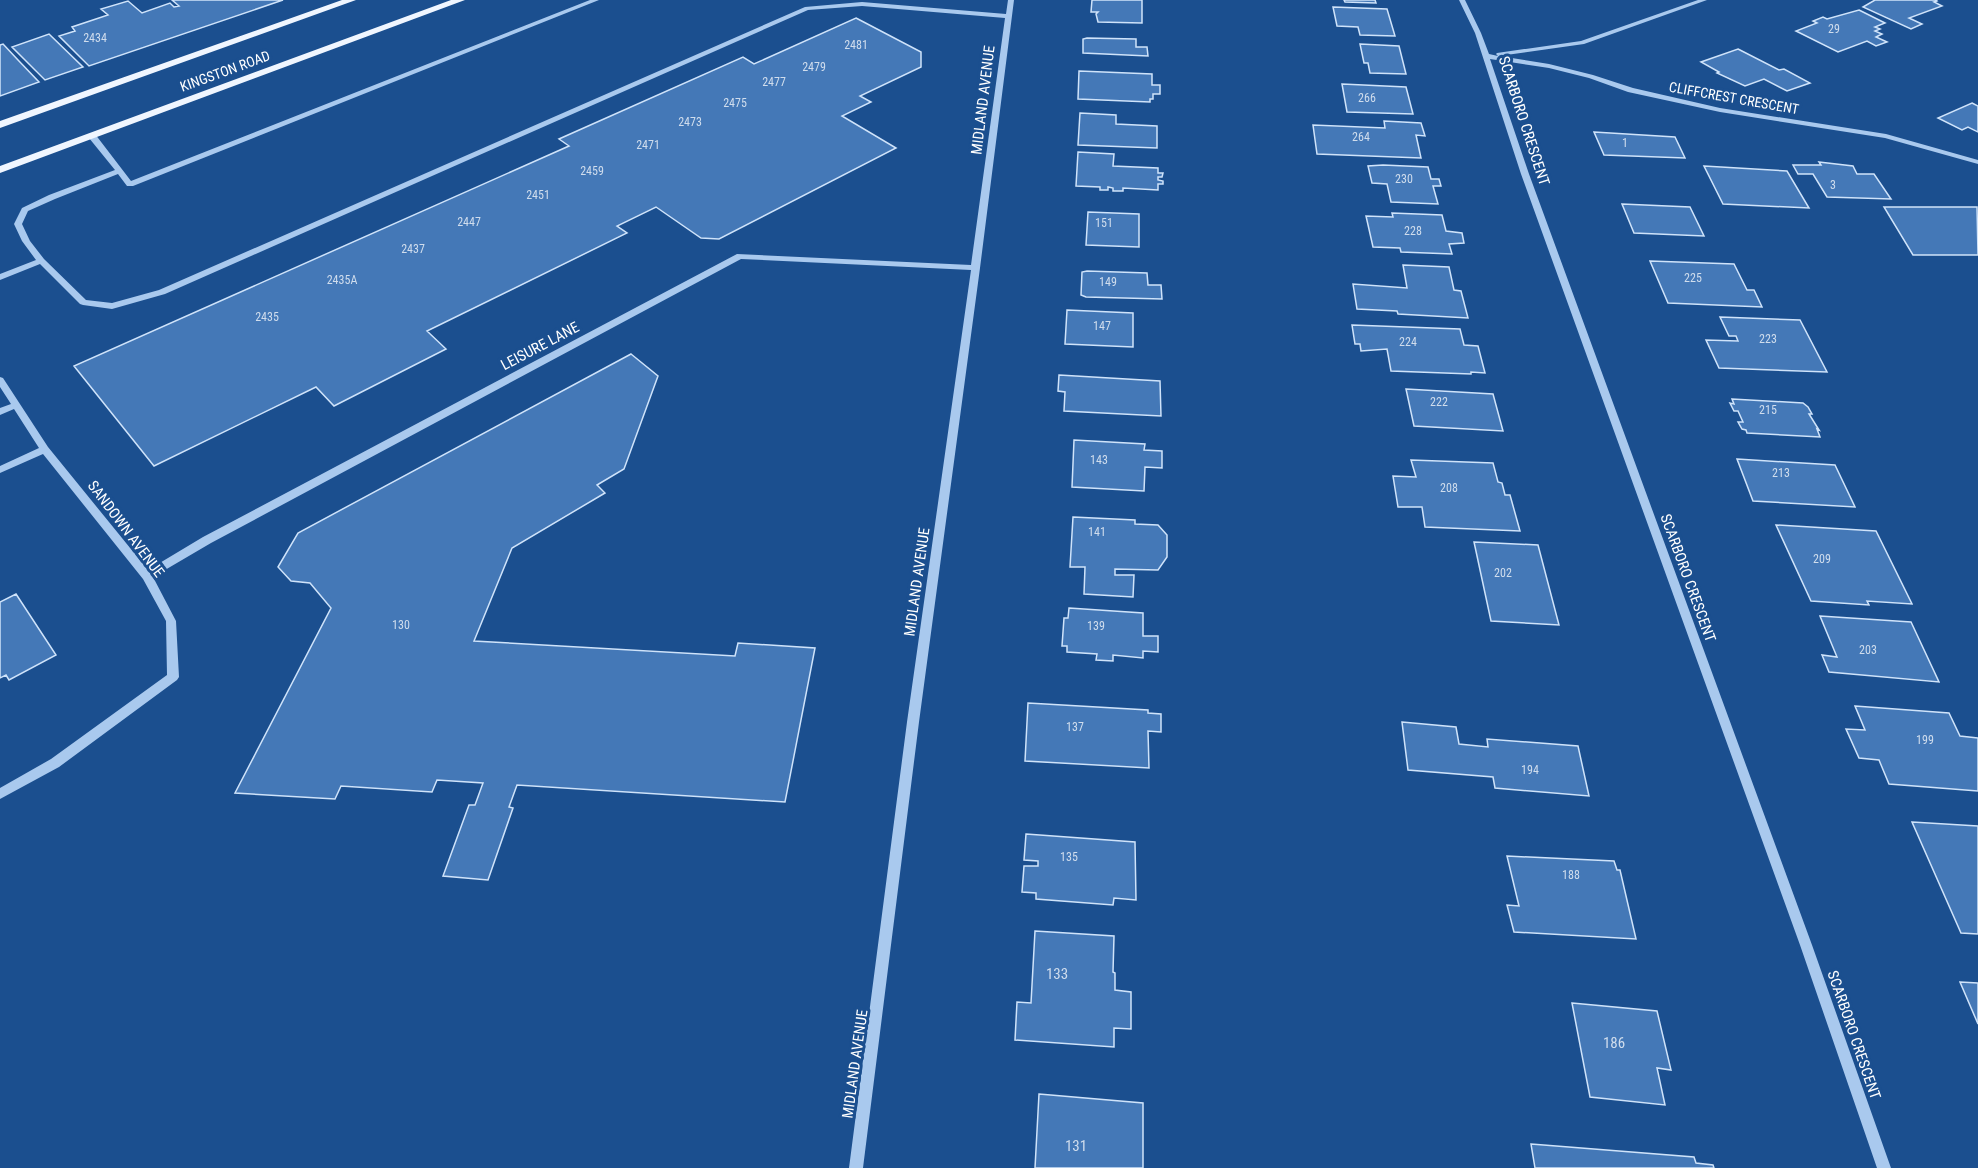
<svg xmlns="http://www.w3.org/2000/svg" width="1978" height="1168" font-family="'Roboto Condensed',sans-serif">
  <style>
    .building { fill: #4478b7; stroke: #cfe3fa; stroke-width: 1.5 }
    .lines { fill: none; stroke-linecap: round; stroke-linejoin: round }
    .minor { fill: #a9c9ee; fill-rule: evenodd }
    .major { fill: #f0f6ff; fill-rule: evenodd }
    .labels { text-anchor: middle; stroke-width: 6; stroke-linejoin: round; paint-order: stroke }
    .number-label { font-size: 12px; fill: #d0dded }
    .far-street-label { font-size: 14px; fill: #fff; stroke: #1b4f8f }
    .street-label { font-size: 15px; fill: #fff; stroke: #1b4f8f }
    .near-number-label { font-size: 15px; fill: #d0dded }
  </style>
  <rect width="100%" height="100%" fill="#1b4f8f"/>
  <path class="building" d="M172,0H283L89,66L59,36L75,31L72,27L108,15L101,9L128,1L142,13L170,3L174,7L179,6Z
    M1092,0H1142V23L1098,22L1096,14L1098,12H1091Z
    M1344,0H1375L1376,3L1345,2Z
    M1875,0H1936L1937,1L1934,2L1942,6L1909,18L1922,24L1911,29L1863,7Z
    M1333,7L1387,9L1395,36L1360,35L1358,27L1337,26Z
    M1859,10L1885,23L1875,27L1880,29L1875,31L1882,34L1876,37L1887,42L1876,46L1867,41L1838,52L1796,31L1817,23L1813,21L1823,17L1827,19Z
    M856,18L921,52V67L860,96L871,102L842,116L896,148L719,239L701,238L656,207L617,226L627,233L427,331L446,349L334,406L316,387L154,466L74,366L569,146L559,139L743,57L754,64Z
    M49,34L83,67L45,80L12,47Z
    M1087,38L1136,39V47H1147L1148,56L1083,53V39Z
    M3,44L18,60L39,82L0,96V45Z
    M1360,44L1399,46L1406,74L1370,73L1368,63H1364Z
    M1738,49L1779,70L1784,69L1810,83L1787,91L1764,79L1745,86L1717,73L1719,72L1701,62Z
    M1079,71L1152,74V85H1160V94H1153V99H1150V102L1078,99Z
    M1342,84L1406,87L1413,114L1347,112Z
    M1972,103L1978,106V132L1968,127L1962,130L1938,118Z
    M1080,113L1116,115V124L1157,126V148L1078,145Z
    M1384,121L1421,123L1425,136L1416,135L1421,158L1317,154L1313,125L1385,128Z
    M1594,132L1675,137L1685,158L1604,155Z
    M1078,152L1114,154L1113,166L1158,168V173H1163L1162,177H1158V180L1163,181V184H1158V190L1123,188V191H1113V188L1108,187V190H1100V187L1076,186Z
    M1819,162L1853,166L1857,174H1874L1891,199L1827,197L1813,174H1798L1793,165H1821Z
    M1383,165L1428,167L1431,179H1439L1441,186H1433L1438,204L1391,202L1387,184L1372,183L1368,166Z
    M1704,166L1787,171L1809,208L1723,204Z
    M1622,204L1690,207L1704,236L1634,233Z
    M1884,207H1977L1978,255H1913Z
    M1088,212L1139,214V247L1086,245Z
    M1392,213L1442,215L1446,231L1462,233L1464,243L1449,244L1452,254L1401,252L1400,248L1373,247L1366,216L1393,217Z
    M1650,261L1734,264L1747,290H1754L1762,307L1668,303Z
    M1403,265L1449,267L1454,290L1461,291L1468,318L1398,314L1397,311L1357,309L1353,284L1407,288Z
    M1087,271L1147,273L1148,285H1161L1162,299L1086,297L1081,295L1082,272Z
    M1067,310L1133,313V347L1065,344Z
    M1720,317L1800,320L1827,372L1719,368L1706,340L1738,341L1736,336H1729Z
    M1352,325L1460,329L1464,345L1478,346L1485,373L1471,372V374L1391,371L1387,349L1361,351L1360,344H1355Z
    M631,354L658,376L624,469L597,485L605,493L512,548L474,641L735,656L738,643L815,648L785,802L517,785L509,807L513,808L488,880L443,876L469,805H475L483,783L437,780L432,792L341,786L335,799L235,793L331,608L310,583L291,581L278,567L298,533Z
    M1059,375L1160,381L1161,416L1064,411L1065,392L1058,391Z
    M1406,389L1493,394L1503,431L1414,426Z
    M1732,399L1803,403L1808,407L1812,414H1809L1819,430L1817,429L1820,437L1747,433L1746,430L1742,429L1738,422H1743L1738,411H1734L1730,403L1734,404Z
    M1074,440L1145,444L1144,450L1162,451V468L1145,467L1144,491L1072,487Z
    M1737,459L1835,465L1855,507L1753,501Z
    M1411,460L1493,463L1498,482L1502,483L1505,495H1510L1520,531L1425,527L1422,507H1398L1393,476L1416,477Z
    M1073,517L1135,520V524L1158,525L1167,535V557L1158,570L1115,569V575H1134L1133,597L1084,594L1085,567H1070Z
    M1776,525L1876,531L1912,604L1867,601L1869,605L1811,601Z
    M1474,542L1538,545L1559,625L1491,621Z
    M16,594L56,655L9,680L6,675L0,678V602Z
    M1069,608L1143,613V636H1158V652L1143,651V658L1113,655V661L1096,660L1097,654L1067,652V646H1062L1064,618H1068Z
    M1820,616L1911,622L1939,682L1829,672L1822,655L1837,657Z
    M1028,703L1148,710V713L1161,714V732L1148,731L1149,768L1025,761Z
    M1855,706L1949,713L1960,736L1978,738V791L1889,784L1879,760L1859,758L1846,729L1865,730Z
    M1402,722L1456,727L1459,744L1488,747L1487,739L1578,746L1589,796L1495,788L1493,777L1408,770Z
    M1912,822L1978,826V934L1961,933Z
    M1026,834L1135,842L1136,900L1114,898L1113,905L1036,899V893L1022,892L1024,866H1038V861L1024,860Z
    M1507,856L1614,861L1617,870H1620L1636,939L1514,932L1507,905L1519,906Z
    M1035,931L1114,936L1113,972L1115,973V990L1131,992V1029L1114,1028V1047L1015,1040L1017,1002L1031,1003Z
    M1960,982L1978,983V1024Z
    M1572,1003L1657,1011L1671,1070L1657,1068L1665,1105L1590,1097Z
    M1039,1094L1143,1103V1168H1035Z
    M1531,1144L1694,1157L1696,1163L1713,1165L1714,1168H1535Z"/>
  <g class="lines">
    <path class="minor" d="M590,0H599L133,186H127L118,174L55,199L28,211L22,224L30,241L44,259L86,300L112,303L159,290L805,7L862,2L1006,14L1008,0H1014L980,268L919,722L863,1168H849L907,722L971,270L741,259L211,543L153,577L176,621L179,677L177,680L59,767L0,799V788L51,759L167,675L166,621L143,579L43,454L0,473V466L39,448L14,409L0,415V408L11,404L0,387V377L3,378L48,447L148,570L203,537L737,254L971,265L1005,18L862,6L808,10L165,294L112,309L83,305L80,304L40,264L0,280V274L36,260L22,241L14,224L22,208L49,195L115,170L89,138V134H95L131,181Z
      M1459,0H1465L1481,33L1489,54L1498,56L1496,54L1497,53L1581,41L1698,0H1707L1584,44L1499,56L1549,64L1593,75L1633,88L1720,108L1886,134L1978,160V164L1885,138L1720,112L1628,92L1589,78L1549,68L1490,59L1529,174L1812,945L1891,1168H1877L1800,945L1521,174L1475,33Z"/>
    <path class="major" d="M342,0H356L0,128V121Z
      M451,0H465L0,173V166Z"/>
  </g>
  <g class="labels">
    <g class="number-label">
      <text x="1834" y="33">29</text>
      <text x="95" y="42">2434</text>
      <text x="856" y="49">2481</text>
      <text x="814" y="71">2479</text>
      <text x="774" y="86">2477</text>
      <text x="1367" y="102">266</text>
      <text x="735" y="107">2475</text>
      <text x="690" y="126">2473</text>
      <text x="1361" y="141">264</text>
      <text x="1625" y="147">1</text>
      <text x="648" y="149">2471</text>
      <text x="592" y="175">2459</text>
      <text x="1404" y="183">230</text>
      <text x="1833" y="189">3</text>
      <text x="538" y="199">2451</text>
      <text x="469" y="226">2447</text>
      <text x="1104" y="227">151</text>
      <text x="1413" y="235">228</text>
      <text x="413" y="253">2437</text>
      <text x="1693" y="282">225</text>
      <text x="342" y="284">2435A</text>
      <text x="1108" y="286">149</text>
      <text x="267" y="321">2435</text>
      <text x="1102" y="330">147</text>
      <text x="1768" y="343">223</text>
      <text x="1408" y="346">224</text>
      <text x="1439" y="406">222</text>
      <text x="1768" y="414">215</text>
      <text x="1099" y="464">143</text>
      <text x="1781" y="477">213</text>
      <text x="1449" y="492">208</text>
      <text x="1097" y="536">141</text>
      <text x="1822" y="563">209</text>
      <text x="1503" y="577">202</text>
      <text x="401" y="629">130</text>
      <text x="1096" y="630">139</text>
      <text x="1868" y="654">203</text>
      <text x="1075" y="731">137</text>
      <text x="1925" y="744">199</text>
      <text x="1530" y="774">194</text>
      <text x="1069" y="861">135</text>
      <text x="1571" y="879">188</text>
    </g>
    <g class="far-street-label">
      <text transform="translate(225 71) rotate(-20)" y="5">KINGSTON ROAD</text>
      <text transform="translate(1734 98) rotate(10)" y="5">CLIFFCREST CRESCENT</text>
    </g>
    <g class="street-label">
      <text transform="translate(983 100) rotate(-83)" y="5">MIDLAND AVENUE</text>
      <text transform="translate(1524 121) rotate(72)" y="5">SCARBORO CRESCENT</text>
      <text transform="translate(540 346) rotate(-28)" y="5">LEISURE LANE</text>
      <text transform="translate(126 529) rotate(53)" y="5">SANDOWN AVENUE</text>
      <text transform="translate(1688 578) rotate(70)" y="5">SCARBORO CRESCENT</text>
      <text transform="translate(917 582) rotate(-82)" y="5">MIDLAND AVENUE</text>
      <text transform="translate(1854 1035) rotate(71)" y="5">SCARBORO CRESCENT</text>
      <text transform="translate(855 1064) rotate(-82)" y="5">MIDLAND AVENUE</text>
    </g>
    <g class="near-number-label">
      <text x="1057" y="979">133</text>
      <text x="1614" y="1048">186</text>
      <text x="1076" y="1151">131</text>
    </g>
  </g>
</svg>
